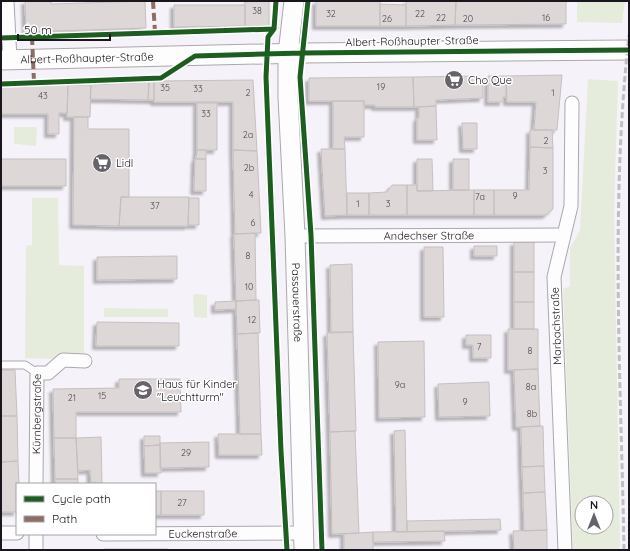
<svg xmlns="http://www.w3.org/2000/svg" width="630" height="551" font-family="Quicksand,sans-serif">
  <style>
    .green { fill: #e6ecdc; fill-rule: evenodd }
    .building { fill: #ded7d8; stroke: #c6bfc0; filter: url(#shadow) }
    .lines { fill: none; stroke-linecap: round; stroke-linejoin: round }
    .lane-casing { stroke: #aba7ae; stroke-width: 9 }
    .street-casing { stroke: #aba7ae; stroke-width: 15 }
    .secondary-casing { stroke: #aba7ae; stroke-width: 21 }
    .lane { stroke: #fefdfe; stroke-width: 7 }
    .street { stroke: #fefdfe; stroke-width: 13 }
    .secondary { stroke: #fefdfe; stroke-width: 19 }
    .rail { stroke: #c0bec0; stroke-width: 3; stroke-dasharray: 6 3; stroke-linecap: butt }
    .quiet { stroke: #8d6e63; stroke-width: 4; stroke-dasharray: 8 4; stroke-linecap: butt }
    .cycleway-casing { stroke: #fff; stroke-width: 8 }
    .cycleway { stroke: #1b5e20; stroke-width: 5 }
    .labels { text-anchor: middle; stroke-width: 3; stroke-linejoin: round; paint-order: stroke }
    .number-label { font-size: 9px; fill: #4b464c }
    .street-label { font-size: 11px; fill: #1a161d; stroke: #fff }
    .poi-label { font-size: 11px; fill: #1a161d; stroke: #fff; text-anchor: start }
  </style>
  <defs>
    <filter id="shadow"><feDropShadow dx="-3.5" dy="3.5" stdDeviation="1" flood-color="#0004"/></filter>
  </defs>
  <rect width="100%" height="100%" fill="#f6f2f9"/>
  <path class="green" d="M577,1H625L622,23L577,22Z
    M588,79L618,81L614,213L620,550H573L563,289L570,286V248L580,230ZM582,503H606V527H582Z
    M14,127H37L36,146L14,144Z
    M32,198H58L59,265L84,266V353L61,354L57,359L25,358L26,246L32,245Z
    M193,294L207,295V318L194,317Z
    M104,308L168,309V317H104Z"/>
  <path class="building" d="M25,1H51V4L145,1L146,28L26,32Z
    M255,1H269V26H245V2Z
    M316,1H380V26H316Z
    M406,1H456L455,25L406,26Z
    M456,1H566V24L455,25Z
    M380,4L406,5V26H380Z
    M174,5H245V26L174,27Z
    M562,75L557,130H534L536,102H507L506,76Z
    M477,76V78H483V98L436,100V106L414,107L413,77Z
    M488,76H506V97H503V102H488Z
    M413,77L414,107H375V105H364V101H309V78Z
    M253,80L257,151L233,150V102H154V81Z
    M154,81V100H148L149,82Z
    M149,82L148,100L90,99L91,85Z
    M68,85H91L90,117H67Z
    M68,85L67,113H59V134H48V114H1V87Z
    M333,101H364V137H344L345,149H333Z
    M197,103H217V150H197Z
    M436,106L437,140H417V118H419V107Z
    M74,117H88V129H129V197H121L119,226L73,225Z
    M462,123H477V149H463Z
    M530,130H552L553,148L530,147Z
    M530,147L553,148V209L546,215H494V190H529Z
    M321,149H345L347,215L325,216Z
    M197,150H206V159H196Z
    M233,150L257,151L261,233L235,234Z
    M1,159H66V186H1Z
    M195,159H206V191H194Z
    M417,159H432L433,191H417Z
    M453,159H469V190H453Z
    M392,185H407V215H369V193L387,192Z
    M407,185H417V191L474,190V215H407Z
    M474,190H494V215H474Z
    M347,193H369V215H347Z
    M121,197H189L188,226H119Z
    M189,198H199V225H188Z
    M255,233L256,300L236,301L234,234Z
    M514,242H534V272H514Z
    M474,246H497V256H474Z
    M424,247H443L444,317H424Z
    M177,256V279L97,280V257Z
    M352,264L353,332H331L330,265Z
    M514,272H534V302H514Z
    M256,300H259L260,333L237,334L236,301Z
    M236,301V309L215,310V302Z
    M514,302H534V329H514Z
    M97,322L179,323V346H96Z
    M508,329H538V369L508,370Z
    M353,332L356,431L330,432L327,333Z
    M258,333L261,434H240L237,334Z
    M466,335H491V358H473V345H466Z
    M424,341L425,417L379,418L378,342Z
    M538,369L540,426L516,427L514,370Z
    M1,370H15L17,416H1Z
    M119,379H180L181,412H76V438H54L53,389L119,388Z
    M489,382L490,416L439,417L438,384Z
    M1,416H17L18,461L1,462Z
    M543,426L544,466L522,467L521,427Z
    M405,430L407,532H396L394,431Z
    M355,431L359,533L332,534L330,432Z
    M218,434H261L262,455H219Z
    M144,436H160V445L144,446Z
    M101,437L102,483H91L90,470L78,471L76,438Z
    M54,438H76L78,479H55Z
    M209,442V467L160,468V443Z
    M160,445L161,473H145L144,446Z
    M18,461L19,484H17V512H1V462Z
    M544,466L545,492L523,493L522,467Z
    M55,479H78V484H55Z
    M155,491H161V515H155Z
    M161,491H204V515H161Z
    M545,492L547,530L524,531L523,493Z
    M500,519L501,530L407,532V521Z
    M547,530V550H514L513,531Z
    M444,531L445,541L373,542V532Z
    M373,532V550H344V534Z
    M104,549H168V550H104Z"/>
  <g class="lines">
    <g class="lane-casing">
      <path id="lane" d="M1,365H25L37,373"/>
    </g>
    <g class="street-casing">
      <g id="street">
        <path d="M7,1L10,60"/>
        <path id="s1" d="M295,236L563,235"/>
        <path id="s2" d="M36,484L37,373H48L63,360L85,361"/>
        <path d="M1,533H17"/>
        <path d="M36,534V550"/>
        <path id="s3" d="M103,534L303,533"/>
        <path d="M565,550L554,277L571,206L572,103"/>
      </g>
    </g>
    <g class="secondary-casing">
      <g id="secondary">
        <path id="s4" d="M294,1L288,54V97L295,236L304,550"/>
        <path id="s5" d="M1,60L303,53L629,50"/>
      </g>
    </g>
    <use href="#lane" class="lane"/>
    <use href="#street" class="street"/>
    <use href="#secondary" class="secondary"/>
    <path class="rail" d="M624,550C621,379 610,205 629,35"/>
    <path class="quiet" d="M153,1L155,32
      M32,37L34,82"/>
    <g class="cycleway-casing">
      <path id="cycleway" d="M276,1L274,29L268,37L266,77L281,451L287,550
        M308,1L300,77L311,235L322,550
        M1,38L274,29
        M1,84L161,78L195,56L303,53L629,50"/>
    </g>
    <use href="#cycleway" class="cycleway"/>
  </g>
  <defs>
    <g id="supermarket-disc" transform="scale(1)"><circle r="9.5" fill="#67636a" stroke="#fff"/><path d="M-6-5.5h2.5l.6 2H6L4.5 2H-2.5L-4.4-4H-6ZM-1.5 3.2a1.3 1.3 0 1 0 .1 0ZM3 3.2a1.3 1.3 0 1 0 .1 0Z" fill="#fff"/></g>
    <g id="school-disc" transform="scale(1)"><circle r="9.5" fill="#67636a" stroke="#fff"/><path d="M0-5L7-2L0 1L-7-2ZM-4 1L0 2.5L4 1V4Q0 6-4 4Z" fill="#fff"/></g>
  </defs>
  <g fill-rule="evenodd">
    <use href="#supermarket-disc" x="454" y="80"/>
    <use href="#supermarket-disc" x="102" y="163"/>
    <use href="#school-disc" x="143" y="390"/>
  </g>
  <g class="labels">
    <g class="number-label">
      <text x="257" y="14">38</text>
      <text x="331" y="17">32</text>
      <text x="420" y="17">22</text>
      <text x="441" y="21">22</text>
      <text x="546" y="21">16</text>
      <text x="387" y="22">26</text>
      <text x="468" y="22">20</text>
      <text x="381" y="90">19</text>
      <text x="165" y="91">35</text>
      <text x="198" y="92">33</text>
      <text x="248" y="96">2</text>
      <text x="553" y="96">1</text>
      <text x="43" y="99">43</text>
      <text x="206" y="117">33</text>
      <text x="248" y="138">2a</text>
      <text x="546" y="144">2</text>
      <text x="249" y="171">2b</text>
      <text x="545" y="174">3</text>
      <text x="251" y="198">4</text>
      <text x="515" y="199">9</text>
      <text x="480" y="200">7a</text>
      <text x="358" y="207">1</text>
      <text x="388" y="207">3</text>
      <text x="155" y="209">37</text>
      <text x="253" y="226">6</text>
      <text x="248" y="259">8</text>
      <text x="249" y="290">10</text>
      <text x="252" y="323">12</text>
      <text x="479" y="350">7</text>
      <text x="530" y="354">8</text>
      <text x="400" y="388">9a</text>
      <text x="531" y="390">8a</text>
      <text x="102" y="399">15</text>
      <text x="72" y="401">21</text>
      <text x="465" y="405">9</text>
      <text x="532" y="417">8b</text>
      <text x="186" y="456">29</text>
      <text x="182" y="506">27</text>
    </g>
    <g class="street-label">
      <text transform="translate(412 41) rotate(-1)" y="4">Albert-Roßhaupter-Straße</text>
      <text dy="4" stroke="none"><textPath href="#s5" startOffset="86">Albert-Roßhaupter-Straße</textPath></text>
      <text dy="4" stroke="none"><textPath href="#s1" startOffset="134">Andechser Straße</textPath></text>
      <text dy="4" stroke="none"><textPath href="#s4" startOffset="302">Passauerstraße</textPath></text>
      <text transform="translate(556 326) rotate(-92)" y="4">Marbachstraße</text>
      <text dy="4" stroke="none"><textPath href="#s2" startOffset="70">Kürnbergstraße</textPath></text>
      <text dy="4" stroke="none"><textPath href="#s3" startOffset="100">Euckenstraße</textPath></text>
    </g>
    <g class="poi-label">
      <text x="468" y="84">Cho Que</text>
      <text x="116" y="167">Lidl</text>
      <text x="157" y="388">Haus für Kinder<tspan x="157" dy="13">"Leuchtturm"</tspan></text>
    </g>
  </g>
  <rect width="630" height="551" fill="none" stroke="#1a161d" stroke-width="4"/>
  <rect x="16" y="483" width="140" height="52" fill="#ffffff" stroke="#a3a2a5"/>
  <rect x="24" y="496" width="20" height="6" fill="#1b5e20" stroke="#a3a2a5"/>
  <text x="52" y="503" font-size="12" fill="#1a161d">Cycle path</text>
  <rect x="24" y="516" width="20" height="6" fill="#8d6e63" stroke="#a3a2a5"/>
  <text x="52" y="523" font-size="12" fill="#1a161d">Path</text>
  <g transform="translate(594 515)"><circle r="19" fill="#ffffff" stroke="#a3a2a5"/>
  <path d="M0-3L7 15L0 10L-7 15Z" fill="#67636a"/>
  <text y="-6" font-size="11" font-weight="bold" text-anchor="middle" fill="#1a161d">N</text>
  </g>
  <path d="M18 34v6h92v-6" fill="none" stroke="#1a161d" stroke-width="2"/>
  <text x="24" y="34" font-size="12" fill="#1a161d" stroke="#ffffff" stroke-width="3" paint-order="stroke">50 m</text>
</svg>
